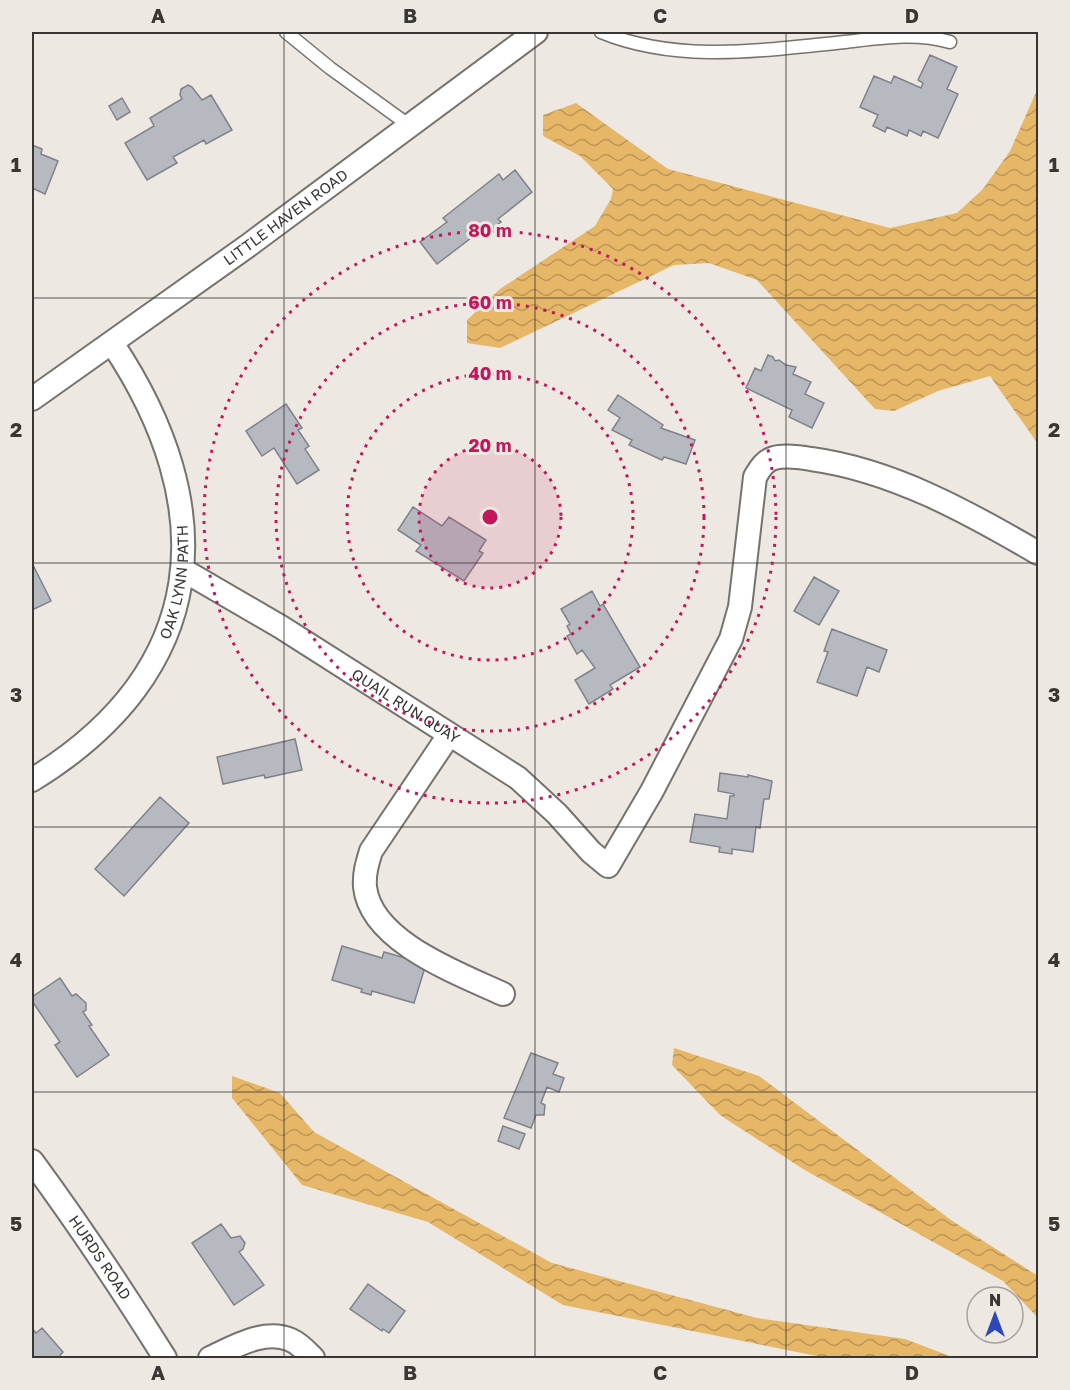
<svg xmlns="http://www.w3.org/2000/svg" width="1070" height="1390" font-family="'Golos Text',sans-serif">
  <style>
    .water { fill: url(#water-waves) }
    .building { fill: #b7b9c0; stroke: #7f8288; stroke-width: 1.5 }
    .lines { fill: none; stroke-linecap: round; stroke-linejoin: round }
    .lane-casing { stroke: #76726d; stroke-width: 15 }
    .street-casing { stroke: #76726d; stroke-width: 26 }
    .lane { stroke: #fff; stroke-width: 12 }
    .street { stroke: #fff; stroke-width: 22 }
    .grid { fill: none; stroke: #393734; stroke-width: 1.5; stroke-opacity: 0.55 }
    .ring { fill: none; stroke: #c2185b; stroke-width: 3; stroke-dasharray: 3 6 }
    .labels { text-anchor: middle; stroke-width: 6; stroke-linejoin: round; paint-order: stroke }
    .street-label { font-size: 15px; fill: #393734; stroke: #ede8e2 }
    .centre { fill: #c2185b; stroke: #ede8e2; stroke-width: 3 }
    .ring-label { font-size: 18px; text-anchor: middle; font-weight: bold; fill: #c2185b; stroke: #ede8e2; stroke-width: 6; stroke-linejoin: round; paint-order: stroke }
    .neatline { fill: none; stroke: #393734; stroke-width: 2 }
    .grid-label { font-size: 20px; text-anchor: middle; font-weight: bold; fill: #393734 }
  </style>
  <defs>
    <pattern id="water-waves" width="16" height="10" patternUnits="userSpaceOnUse" patternTransform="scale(1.5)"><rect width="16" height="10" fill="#e7b768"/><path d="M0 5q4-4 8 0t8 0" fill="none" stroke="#bc9656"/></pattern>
  </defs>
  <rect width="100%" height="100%" fill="#ede8e2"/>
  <path class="water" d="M1038,88V444L990,376L938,391L894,411L875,409L757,280L709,263L674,265L500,348L467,343V320L500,289L595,226L611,199L613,189L580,156L543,136V115L576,103L668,169L890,228L957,213L983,189L1010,151Z
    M674,1048L759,1076L951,1220L1038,1276V1318L1003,1281L803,1169L720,1115L672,1065Z
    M232,1076L280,1093L314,1132L552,1263L757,1318L905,1339L955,1358H827L563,1305L428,1222L302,1185L232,1098Z"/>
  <path class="building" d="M930,55L957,67L947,89L958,94L938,138L923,131L921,136L909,130L907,136L887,127L885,132L873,126L878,115L860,107L874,76L891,83L894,76L921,88L923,83L918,80Z
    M188,85L192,87L202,100L211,95L232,130L206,144L204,140L173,157L177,163L147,180L125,143L154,126L150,118L182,99L180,95L181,89Z
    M122,98L130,112L117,120L109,106Z
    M32,145L42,149L41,154L58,161L45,194L32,188Z
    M515,170L532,192L498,219L501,222L483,236L479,232L437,264L420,242L447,222L443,218L499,174L503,180Z
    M768,355L773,357L775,361L779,360L786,365L796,367L793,374L811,382L805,394L824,403L812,428L789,417L792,410L746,388L755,368L761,371Z
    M618,395L663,425L661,428L695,440L686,464L664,457L662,460L629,445L632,440L612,430L620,418L608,410Z
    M286,404L302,428L298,430L309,446L305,449L319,470L297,484L274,448L262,456L246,431Z
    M413,507L442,526L449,517L486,540L479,551L483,553L464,581L416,551L421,545L398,530Z
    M33,565L51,601L32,610V566Z
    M814,577L839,591L819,625L794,611Z
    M592,591L600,606L603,604L640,667L610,685L613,689L589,704L575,680L595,668L582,650L577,654L567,636L571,634L567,626L570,624L561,609Z
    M832,629L887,650L879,672L867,667L857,696L817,682L828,652L824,651Z
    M295,739L302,770L265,778L264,775L223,784L217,757Z
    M720,773L748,777V775L772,781L769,799H764L760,828L756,827L753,852L732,849V854L719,852L720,847L690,842L695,814L727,819L730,796H734V794L718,791Z
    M160,797L189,823L124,896L95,869Z
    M342,946L382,958L384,952L426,964L414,1003L372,991L371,995L361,992L362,989L332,980Z
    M60,978L72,996L76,994L86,1003V1010L83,1012L92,1025L89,1026L109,1055L77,1077L55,1045L60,1042L32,1001V997Z
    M531,1053L558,1063L553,1074L564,1078L559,1092L547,1087L541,1103L545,1105L544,1115H536L531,1128L504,1118Z
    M503,1126L525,1134L519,1149L498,1141Z
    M221,1224L231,1238L240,1236L245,1243L243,1249L239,1252L264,1285L234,1305L192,1243Z
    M368,1284L405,1311L389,1333L383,1329L382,1331L350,1309Z
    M32,1328L36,1333L42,1328L63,1352L58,1358H32Z"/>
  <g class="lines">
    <g class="lane-casing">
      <path id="lane" d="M286,32L330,68L410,126
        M601,32C679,64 764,50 845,42C880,38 915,32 950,42"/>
    </g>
    <g class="street-casing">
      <g id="street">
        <path id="s1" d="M32,399L249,245L536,32"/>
        <path id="s2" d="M183,570L281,627L518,778L557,814L591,852L608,866L652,791L731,639L740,607L755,477C760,469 764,461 774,458C784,455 800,457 811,459C892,470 968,512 1038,553"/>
        <path d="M449,735L371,851C367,864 364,874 365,887C371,942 460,974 503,994"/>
        <path id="s3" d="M32,780C210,671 223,509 112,343"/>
        <path id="s4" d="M32,1161C79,1225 123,1291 165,1358"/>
        <path d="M210,1358C234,1347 265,1328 291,1340C300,1344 307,1352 313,1358"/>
      </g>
    </g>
    <use href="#lane" class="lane"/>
    <use href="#street" class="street"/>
  </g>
  <path class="grid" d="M284,32V1358M535,32V1358M786,32V1358M32,298H1038M32,563H1038M32,827H1038M32,1092H1038"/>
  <circle cx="490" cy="517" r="71" fill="#c2185b" fill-opacity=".12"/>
  <g class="ring">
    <circle cx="490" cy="517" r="71"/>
    <circle cx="490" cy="517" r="143"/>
    <circle cx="490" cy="517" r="214"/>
    <circle cx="490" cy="517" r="286"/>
  </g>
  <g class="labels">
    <g class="street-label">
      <text dy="5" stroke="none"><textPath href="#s1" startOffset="312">LITTLE HAVEN ROAD</textPath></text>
      <text dy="5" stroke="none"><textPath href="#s3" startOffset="255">OAK LYNN PATH</textPath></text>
      <text dy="5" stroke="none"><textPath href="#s2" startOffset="261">QUAIL RUN QUAY</textPath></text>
      <text dy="5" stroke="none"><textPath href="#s4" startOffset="118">HURDS ROAD</textPath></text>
    </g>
  </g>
  <circle cx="490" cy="517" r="9" class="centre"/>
  <g class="ring-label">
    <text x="490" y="237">80 m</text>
    <text x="490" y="309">60 m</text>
    <text x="490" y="380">40 m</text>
    <text x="490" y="452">20 m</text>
  </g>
  <rect width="1070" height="1390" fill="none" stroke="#ede8e2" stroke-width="66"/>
  <g transform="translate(995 1315)"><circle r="28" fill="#ede8e2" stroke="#a5a19c" stroke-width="1.5"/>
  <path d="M0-4.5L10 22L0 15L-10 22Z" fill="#2f48b9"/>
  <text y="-9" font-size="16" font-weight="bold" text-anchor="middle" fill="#393734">N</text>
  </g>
  <rect x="33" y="33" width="1004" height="1324" class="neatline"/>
  <g class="grid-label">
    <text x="158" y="23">A</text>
    <text x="410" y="23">B</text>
    <text x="660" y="23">C</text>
    <text x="912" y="23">D</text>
    <text x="16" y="172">1</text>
    <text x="1054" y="172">1</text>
    <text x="16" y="437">2</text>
    <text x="1054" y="437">2</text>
    <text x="16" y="702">3</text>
    <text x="1054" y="702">3</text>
    <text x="16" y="967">4</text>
    <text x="1054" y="967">4</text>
    <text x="16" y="1231">5</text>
    <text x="1054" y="1231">5</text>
    <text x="158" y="1380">A</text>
    <text x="410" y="1380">B</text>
    <text x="660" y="1380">C</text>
    <text x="912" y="1380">D</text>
  </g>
</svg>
